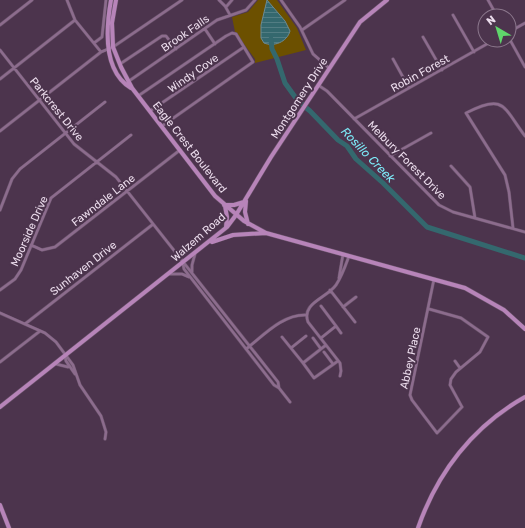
<svg xmlns="http://www.w3.org/2000/svg" width="525" height="528" font-family="Rubik,sans-serif">
  <style>
    .green { fill: #6c5000 }
    .water { fill: url(#water-rules); stroke: #6b8b94 }
    .lines { fill: none; stroke-linecap: round; stroke-linejoin: round }
    .river { stroke: #34686e; stroke-width: 5 }
    .street-casing { stroke: #69526a; stroke-width: 3.5 }
    .secondary-casing { stroke: #69526a; stroke-width: 5 }
    .street { stroke: #8c6c8d; stroke-width: 2.5 }
    .secondary { stroke: #b784b9; stroke-width: 4 }
    .labels { text-anchor: middle; stroke-width: 4; stroke-linejoin: round; paint-order: stroke }
    .street-label { font-size: 11px; fill: #ecdded; stroke: #4c344d }
    .water-label { font-size: 12px; font-style: italic; fill: #7debf8; stroke: #4c344d }
  </style>
  <defs>
    <pattern id="water-rules" width="6" height="5" patternUnits="userSpaceOnUse"><rect width="6" height="5" fill="#34686e"/><path d="M0 2.5h6" fill="none" stroke="#527d83"/></pattern>
  </defs>
  <rect width="100%" height="100%" fill="#4c344d"/>
  <path class="green" d="M258,0H277L297,28L306,50L255,63V59L235,32L232,17L248,12Z"/>
  <path class="water" d="M267,0L285,21L290,31C287,42 274,47 264,43L261,38V25Z"/>
  <g class="lines">
    <path class="river" d="M271,39L272,49L277,59L285,83L298,101L310,111L338,140L347,146L356,159L383,183L427,227L525,258"/>
    <g class="street-casing">
      <path id="street" d="M67,0L75,20L101,52
        M219,0L225,6L230,15
        M281,0L300,27L313,54L329,68
        M488,0L497,16
        M226,7L232,0
        M453,15L474,52
        M0,25L32,0
        M205,29L215,44
        M302,30L345,0
        M509,32L525,23
        M423,37L442,70
        M509,38L525,67
        M94,43L102,37L106,0
        M0,50L74,144L116,177L278,382L279,388
        M393,59L409,88
        M120,64L162,36H166L176,49
        M0,79L75,20
        M129,81L217,20L246,10L255,0
        M318,85L327,91L439,205L453,212L525,232
        M138,96L226,36L232,33L236,34L253,62L162,126
        M150,111L244,47
        M354,119L494,40
        M0,131L101,52L113,47L182,0
        M390,156L431,133
        M451,166L470,187L475,218
        M0,210L12,179L20,169L105,102
        M513,228L509,192L505,175L466,113C505,93 503,107 525,136
        M31,245L42,250L55,247L180,150
        M183,264L184,269L191,278L274,385L279,388L290,402
        M192,272V265L195,254
        M169,274H182L189,277
        M339,278L343,254
        M434,279L410,395L412,400L437,433L462,407
        M0,290L15,279L21,270L51,198L131,135
        M330,290L355,322
        M343,307L356,297
        M429,309L461,318L488,337L480,352L456,372L451,379L450,385L462,407
        M0,313L45,333L56,342L73,365L80,385L101,416L106,432L105,439
        M25,324L152,225
        M336,326L341,333
        M282,337L303,363L326,345
        M313,338L321,349
        M321,338L336,326L321,306
        M291,348L306,336
        M246,349C264,335 283,314 306,315
        M324,352L333,364
        M65,356L66,361L75,374
        M455,361L460,368
        M0,362L40,331
        M303,363L314,378L338,361
        M56,364L68,367
        M340,376L341,371L340,363L308,322C301,303 327,298 336,285C342,276 345,267 349,256"/>
    </g>
    <g class="secondary-casing">
      <path id="secondary" d="M111,0C106,28 103,71 131,88
        M116,0L112,23L113,47L121,67L132,88L215,196L244,221L266,233L465,288L504,310L525,329
        M246,201L245,212L248,224
        M224,205H234L244,202
        M225,206L227,217L226,227
        M212,242L233,235L266,233
        M0,407L227,227L236,215L271,157L360,22L387,0
        M0,505L9,528
        M418,528C437,473 473,426 525,397"/>
    </g>
    <use href="#street" class="street"/>
    <use href="#secondary" class="secondary"/>
  </g>
  <g class="labels">
    <g class="street-label">
      <text transform="translate(185 33) rotate(-35)" y="4">Brook Falls</text>
      <text transform="translate(193 73) rotate(-35)" y="4">Windy Cove</text>
      <text transform="translate(420 73) rotate(-29)" y="4">Robin Forest</text>
      <text transform="translate(299 98) rotate(-57)" y="4">Montgomery Drive</text>
      <text transform="translate(57 109) rotate(51)" y="4">Parkcrest Drive</text>
      <text transform="translate(190 147) rotate(52)" y="4">Eagle Crest Boulevard</text>
      <text transform="translate(407 160) rotate(45)" y="4">Melbury Forest Drive</text>
      <text transform="translate(103 200) rotate(-38)" y="4">Fawndale Lane</text>
      <text transform="translate(29 231) rotate(-66)" y="4">Moorside Drive</text>
      <text transform="translate(198 237) rotate(-41)" y="4">Walzem Road</text>
      <text transform="translate(83 268) rotate(-38)" y="4">Sunhaven Drive</text>
      <text transform="translate(410 358) rotate(-78)" y="4">Abbey Place</text>
    </g>
    <g class="water-label">
      <text transform="translate(368 155) rotate(46)" y="4">Rosillo Creek</text>
    </g>
  </g>
  <g transform="translate(497 28) rotate(322)"><circle r="19" fill="#4c344d" stroke="#8c788d"/>
  <path d="M0-3L7 15L0 10L-7 15Z" fill="#5fd56b"/>
  <text y="-6" font-size="11" font-weight="bold" text-anchor="middle" fill="#ecdded">N</text>
  </g>
</svg>
